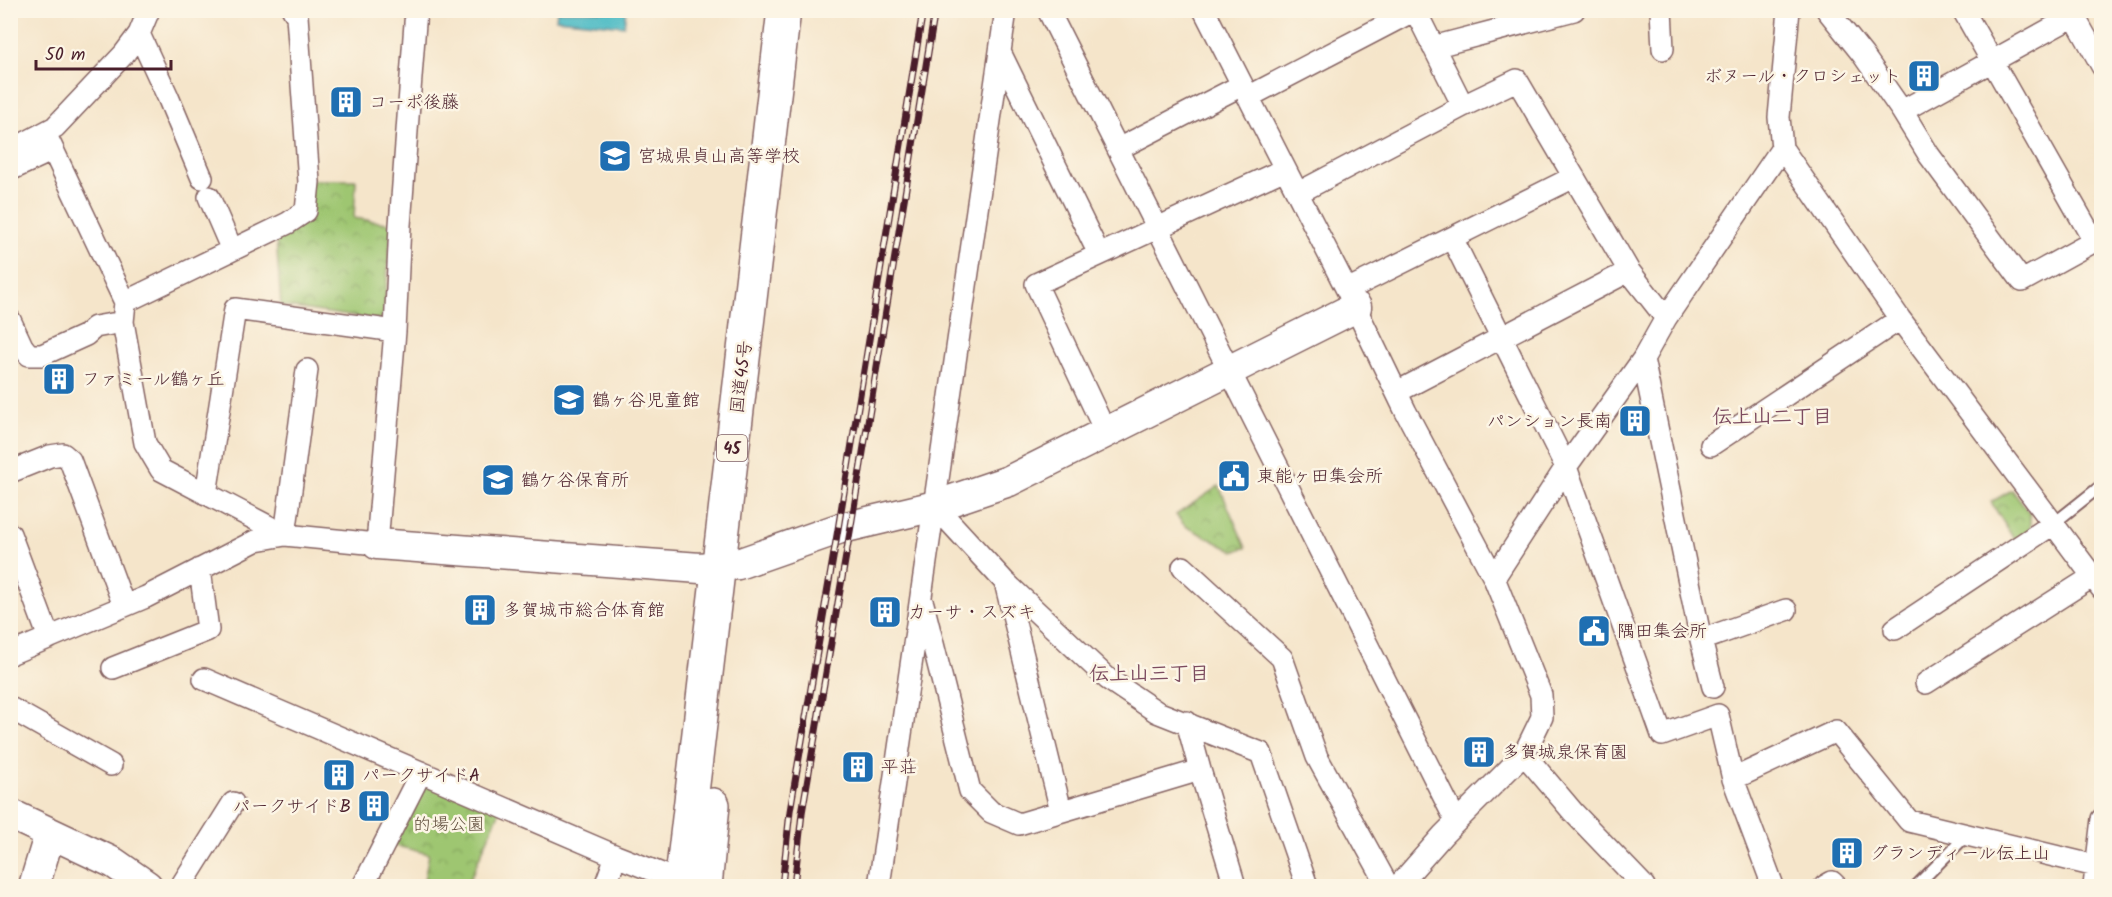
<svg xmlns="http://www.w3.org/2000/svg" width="2112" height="897" font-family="Kalam,'Klee One',sans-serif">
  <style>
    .park { fill: url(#park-crowns); stroke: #74724e; stroke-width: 1.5 }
    .water { fill: #4dbbc5; stroke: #4c6d78; stroke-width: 1.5 }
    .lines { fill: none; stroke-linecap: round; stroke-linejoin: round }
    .lane-casing { stroke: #866463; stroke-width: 14 }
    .street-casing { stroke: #866463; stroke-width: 24 }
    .secondary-casing { stroke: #866463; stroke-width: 33 }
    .highway-casing { stroke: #866463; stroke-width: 36 }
    .lane { stroke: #fff; stroke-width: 10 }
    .street { stroke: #fff; stroke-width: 21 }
    .secondary { stroke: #fff; stroke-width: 30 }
    .highway { stroke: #fff; stroke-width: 33 }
    .rail-casing { stroke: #4a1f2b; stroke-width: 7 }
    .rail { stroke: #fcf5e5; stroke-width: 4.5; stroke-dasharray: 14; stroke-linecap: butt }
    .labels { text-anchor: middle; stroke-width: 5; stroke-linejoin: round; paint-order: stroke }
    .shield { fill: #fcf5e5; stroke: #7f5f63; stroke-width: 1.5 }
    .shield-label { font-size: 16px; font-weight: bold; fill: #4a1f2b }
    .poi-label { font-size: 18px; fill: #4a1f2b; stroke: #fcf5e5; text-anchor: start }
    .street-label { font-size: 18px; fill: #4a1f2b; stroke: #fcf5e5 }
    .park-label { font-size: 18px; fill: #635140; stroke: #fcf5e5 }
    .neighbourhood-label { font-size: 20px; font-weight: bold; fill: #7d4c60; stroke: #fcf5e5 }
  </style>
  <defs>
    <pattern id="park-crowns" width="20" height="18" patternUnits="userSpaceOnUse" patternTransform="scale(1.5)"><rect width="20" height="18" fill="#9ec671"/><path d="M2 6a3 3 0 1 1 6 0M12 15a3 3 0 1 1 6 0" fill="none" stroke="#83a05d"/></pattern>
  </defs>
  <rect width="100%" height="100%" fill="#fcf5e5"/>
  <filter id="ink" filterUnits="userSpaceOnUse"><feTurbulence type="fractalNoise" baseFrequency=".0167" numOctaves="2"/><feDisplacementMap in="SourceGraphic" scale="12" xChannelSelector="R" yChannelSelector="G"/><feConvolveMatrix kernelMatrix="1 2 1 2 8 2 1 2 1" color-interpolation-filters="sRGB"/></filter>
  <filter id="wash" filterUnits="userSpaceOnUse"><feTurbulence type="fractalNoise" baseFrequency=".008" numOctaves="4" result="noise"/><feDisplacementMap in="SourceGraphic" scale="24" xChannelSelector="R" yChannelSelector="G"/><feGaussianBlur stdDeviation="1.35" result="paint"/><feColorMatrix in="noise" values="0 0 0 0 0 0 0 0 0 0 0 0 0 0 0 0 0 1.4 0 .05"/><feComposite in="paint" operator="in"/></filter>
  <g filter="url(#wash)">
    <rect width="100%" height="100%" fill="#f5e5ca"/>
    <path class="park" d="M313,180H356L354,218L392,224L383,321L281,306L276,238Z
      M1219,486L1246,548L1233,551L1185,526L1176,515Z
      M2012,490L2030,514V532L2015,541L1991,502Z
      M421,772L502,806L467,886H423L429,854L385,843Z"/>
    <path class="water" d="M557,11H626L624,26L556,19Z"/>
  </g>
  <g filter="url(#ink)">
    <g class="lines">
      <g class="lane-casing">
        <path id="lane" d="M2053,524L2102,485
          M1916,886L1967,835"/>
      </g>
      <g class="street-casing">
        <path id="street" d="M1048,10L1456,821
          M1204,10L1347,290L1406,412L1494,578L1541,695L1542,717L1524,754L1443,835L1398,886
          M1415,10L1463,106L1517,80L1629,271L1666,318
          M1661,10L1663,49
          M1827,10L1863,55L1902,111L1929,155L2022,281L2102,237
          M1963,10L2094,241
          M139,34L168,97L202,178
          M1433,47L1574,10
          M1000,52L1099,254
          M1248,97L1415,10
          M1902,111L2074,16L2102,66
          M45,133L125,302L123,322L145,443L161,470L285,535L307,370
          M10,148L19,146L55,127L124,54L139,34L149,10
          M1782,148L1900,319L2102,589
          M1118,149L1242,85
          M10,170L53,150
          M1298,193L1463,106
          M209,197L232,250
          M1452,238L1566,467L1662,735L1718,715L1733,779L1836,731L1909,821L2096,866
          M1347,290L1574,177
          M125,302L288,223L306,211L309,182L297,16L293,10
          M10,320L22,346L29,355H42L86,335L95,327L123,322
          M1643,359L1701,640L1713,687
          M1397,392L1629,271
          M1106,433L1036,284L1285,169
          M1711,445L1900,319
          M10,472L50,456L63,454L70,460L124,606
          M206,494L235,309L395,331
          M935,506L1005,582L1108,679L1157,712L1261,753L1307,886
          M10,534L49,638
          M1183,567L1282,658L1317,757L1388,886
          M1494,578L1566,467L1643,359L1666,318L1782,148L1779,117L1789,10
          M1005,582L1061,811
          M923,604L970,791L991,812L1019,824L1200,770L1187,722
          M1895,629L2053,524
          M1701,640L1786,610
          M10,654L146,597L257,540L285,535L377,544L395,331L400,225L416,10
          M113,668L208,630L200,569
          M204,679L616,856L667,876L694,881
          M1926,683L2092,577
          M10,708L111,765
          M1524,754L1573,812L1644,886
          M1200,770L1235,886
          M1733,779L1773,886
          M181,886L233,803
          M363,886L421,772
          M605,886L616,856
          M879,886L1006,10
          M1825,886L1832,882L1836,886
          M2094,886L2102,819"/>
      </g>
      <g class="secondary-casing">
        <path id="secondary" d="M377,544L700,568L738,564L838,529L935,506L1009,481L1356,307
          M10,814L114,863L147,886
          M34,886L50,833"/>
      </g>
      <g class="highway-casing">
        <path id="highway" d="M681,886L784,10
          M705,886L713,805"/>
      </g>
      <use href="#lane" class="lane"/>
      <use href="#street" class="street"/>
      <use href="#secondary" class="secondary"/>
      <use href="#highway" class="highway"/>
      <g class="rail-casing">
        <path id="rail" d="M782,886L790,811L838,529L923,10
          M794,886L802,813L851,526L935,10"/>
      </g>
      <use href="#rail" class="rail"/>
    </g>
  </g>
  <defs>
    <g id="building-square" transform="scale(1.725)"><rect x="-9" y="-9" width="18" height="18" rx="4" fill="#1f6fb2" stroke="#fcf5e5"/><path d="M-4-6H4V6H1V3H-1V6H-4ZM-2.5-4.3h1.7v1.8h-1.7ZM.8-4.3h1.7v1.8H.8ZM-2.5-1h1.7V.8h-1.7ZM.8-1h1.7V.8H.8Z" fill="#fff"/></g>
    <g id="school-square" transform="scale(1.725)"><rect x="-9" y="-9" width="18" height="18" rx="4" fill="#1f6fb2" stroke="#fcf5e5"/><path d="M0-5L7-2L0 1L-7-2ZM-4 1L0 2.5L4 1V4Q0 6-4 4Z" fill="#fff"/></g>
    <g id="civic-square" transform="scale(1.725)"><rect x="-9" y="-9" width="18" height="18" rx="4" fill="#1f6fb2" stroke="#fcf5e5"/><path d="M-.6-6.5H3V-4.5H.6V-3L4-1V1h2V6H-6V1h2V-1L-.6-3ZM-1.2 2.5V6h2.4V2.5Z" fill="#fff"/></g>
  </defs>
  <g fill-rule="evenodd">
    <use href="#building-square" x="1924" y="76"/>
    <use href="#building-square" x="346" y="102"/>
    <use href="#school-square" x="615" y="156"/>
    <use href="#building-square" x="59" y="379"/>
    <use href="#school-square" x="569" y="400"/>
    <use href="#building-square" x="1635" y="421"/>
    <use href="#civic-square" x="1234" y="476"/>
    <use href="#school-square" x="498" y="480"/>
    <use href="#building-square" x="480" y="610"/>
    <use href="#building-square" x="885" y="612"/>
    <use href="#civic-square" x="1594" y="631"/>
    <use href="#building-square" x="1479" y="752"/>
    <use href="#building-square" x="858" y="767"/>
    <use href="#building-square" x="339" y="775"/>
    <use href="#building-square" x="374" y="806"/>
    <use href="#building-square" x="1847" y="853"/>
  </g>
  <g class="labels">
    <rect class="shield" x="717" y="435" width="30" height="26" rx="4.5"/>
    <g class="shield-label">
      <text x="732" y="454">45</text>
    </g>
    <g class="poi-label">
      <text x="1901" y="82" text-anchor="end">ボヌール・クロシェット</text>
      <text x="369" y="108">コーポ後藤</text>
      <text x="638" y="162">宮城県貞山高等学校</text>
      <text x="82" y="385">ファミール鶴ヶ丘</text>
      <text x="592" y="406">鶴ヶ谷児童館</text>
      <text x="1612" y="427" text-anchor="end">パンション長南</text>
      <text x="1257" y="482">東能ヶ田集会所</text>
      <text x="521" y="486">鶴ケ谷保育所</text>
      <text x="503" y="616">多賀城市総合体育館</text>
      <text x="908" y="618">カーサ・スズキ</text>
      <text x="1617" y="637">隅田集会所</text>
      <text x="1502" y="758">多賀城泉保育園</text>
      <text x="881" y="773">平荘</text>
      <text x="362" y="781">パークサイドA</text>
      <text x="351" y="812" text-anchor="end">パークサイドB</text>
      <text x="1870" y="859">グランディール伝上山</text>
    </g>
    <g class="street-label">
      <text transform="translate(741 377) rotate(-83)" y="6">国道45号</text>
    </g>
    <g class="park-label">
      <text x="449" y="830">的場公園</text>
    </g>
    <g class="neighbourhood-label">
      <text x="1772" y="423">伝上山二丁目</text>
      <text x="1149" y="680">伝上山三丁目</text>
    </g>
  </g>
  <rect width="2112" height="897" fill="none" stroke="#fcf5e5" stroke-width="36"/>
  <path d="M36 60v9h135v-9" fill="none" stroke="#4a1f2b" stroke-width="3"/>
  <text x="45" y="60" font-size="18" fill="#4a1f2b" stroke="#fcf5e5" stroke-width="4.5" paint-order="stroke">50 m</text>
</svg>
